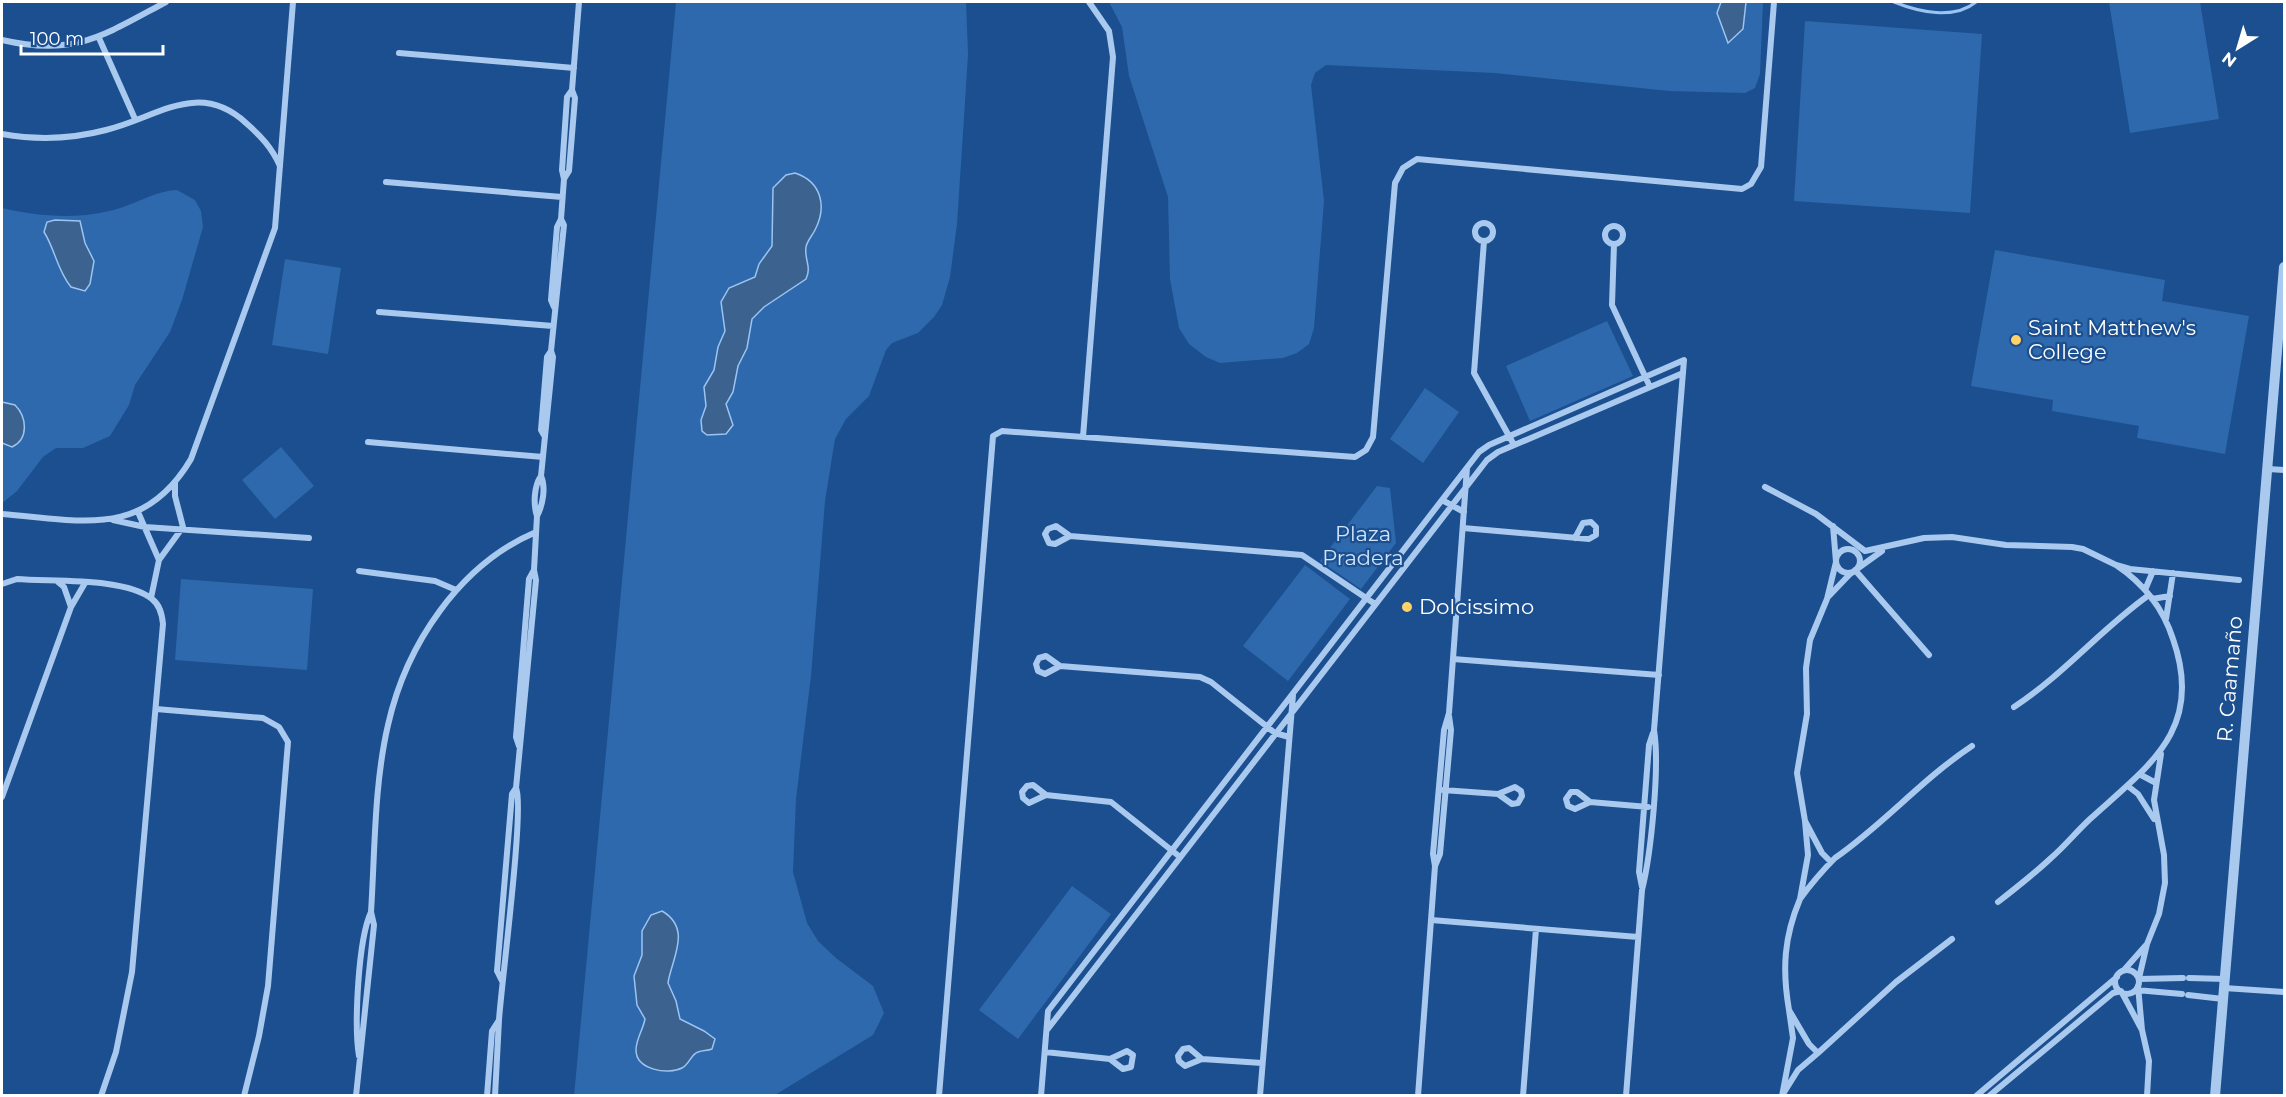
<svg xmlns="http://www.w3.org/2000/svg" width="2286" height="1097" font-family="Montserrat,sans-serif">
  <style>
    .green { fill: #2e69ad }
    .water { fill: #3c6290; stroke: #9cc4f0; stroke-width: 1.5 }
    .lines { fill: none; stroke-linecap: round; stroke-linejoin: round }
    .stream { stroke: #9cc4f0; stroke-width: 3 }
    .minor { stroke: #a9c9ee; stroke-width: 6 }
    .tertiary { stroke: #a9c9ee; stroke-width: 10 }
    .poi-dot { fill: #ffd166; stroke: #1b4f8f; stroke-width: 2 }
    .labels { text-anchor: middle; stroke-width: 4.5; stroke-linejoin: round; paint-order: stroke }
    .poi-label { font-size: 21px; fill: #fff; stroke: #1b4f8f; text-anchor: start }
    .park-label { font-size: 21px; fill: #cfe3fa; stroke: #1b4f8f }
    .street-label { font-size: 21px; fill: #fff; stroke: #1b4f8f }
  </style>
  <rect width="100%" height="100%" fill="#1b4f8f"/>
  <path class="green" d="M676,2H966L968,54L964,118L957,224L950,277L942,305L934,317L918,333L892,343L886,350L869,396L846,419L835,439L825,501L811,676L796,799L793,872L807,923L818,941L836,958L873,986L884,1013L873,1035L775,1095L574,1096Z
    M1109,2H1763L1760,74L1755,88L1745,93L1669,91L1494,73L1326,65L1315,73L1311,85L1324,201L1314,328L1309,344L1297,353L1283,358L1220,363L1206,357L1189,344L1179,328L1170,279L1168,197L1129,76L1122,27Z
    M2109,2H2200L2219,119L2130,133Z
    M1805,21L1982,34L1970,213L1794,201Z
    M177,190L195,200L201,211L203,227L182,300L170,332L135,385L129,405L110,436L83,448H56L43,457L17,491L2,503V208C40,217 82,220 120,208C140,202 155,191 177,190Z
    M1995,250L2165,280L2162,301L2249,316L2225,454L2137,438L2139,426L2052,411L2053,400L1971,386Z
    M285,259L341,268L328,354L272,345Z
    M1607,321L1633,376L1530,421L1506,366Z
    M1425,388L1459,412L1423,463L1390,439Z
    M281,447L314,486L275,519L242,480Z
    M1377,486L1390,488L1396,543L1361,589L1320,561Z
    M1305,565L1350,599L1288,681L1243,646Z
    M181,579L313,589L307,670L175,660Z
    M1072,886L1111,914L1018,1039L979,1010Z"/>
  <path class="water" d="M1721,2H1746L1743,29L1728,43L1717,13Z
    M795,173C822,182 827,207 815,230C812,236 807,241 806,247C804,259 812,267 806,279L764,307L752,319L747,348L738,366L733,392L726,404L733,425L726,434L707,435L702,431L701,420L706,406L704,387L714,370L718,347L725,331L721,302L729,288L755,277L759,264L772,246L773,188L786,175Z
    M55,220L80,221L85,243L94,261L90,284L85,291L71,287C57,270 55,249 44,232L47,222Z
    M2,402L15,405C27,417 29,439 12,447L2,443Z
    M662,911C693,929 671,960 668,983L676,1001L680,1019L704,1031L715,1039L712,1049C707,1051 703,1050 698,1052C691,1054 689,1065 682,1068C668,1075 636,1070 636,1050C636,1039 643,1030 645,1019L637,1005L634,976L642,955V931L651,915Z"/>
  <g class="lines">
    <path class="stream" d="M1894,2C1919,12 1954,20 1976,2"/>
    <path class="minor" d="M99,38L135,119
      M2,40C75,57 104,35 166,2
      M399,53L574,68
      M572,90L567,97L562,170L564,179L569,171L575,98L572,90L579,2
      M2,134C36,140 72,139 106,130C157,118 198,79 246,123C261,136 272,148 280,166
      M386,182L562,197
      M561,219L564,179
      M1475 232a9 9 0 1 1 18 0a9 9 0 1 1-18 0Z
      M1605 235a9 9 0 1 1 18 0a9 9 0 1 1-18 0Z
      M1484,241L1474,373L1514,445
      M1614,244L1612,305L1650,387
      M379,312L553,326
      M551,351L564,225L561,219L557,227L551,300L554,307
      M1083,437L1113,57L1109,31L1089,2
      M368,442L543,457
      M2268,469L2284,470
      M541,476L553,357L551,351L547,357L541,430L545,437
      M1765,487L1816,514L1865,551L1924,538L1952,537L2006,545L2072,547L2083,549L2116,565
      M1442,500L1464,512
      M138,512L159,560
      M2,514C81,520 143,540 191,459L275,228L293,2
      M113,520L145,527L309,538
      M1463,528L1589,539L1596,535V527L1591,522L1583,523L1575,538
      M1070,536L1055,544L1049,543L1045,534L1048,529L1056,526L1070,536L1302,555L1375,604
      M1836 561a12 12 0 1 1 24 0a12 12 0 1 1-24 0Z
      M534,570L537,516C543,505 546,487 541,476C534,486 533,504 537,516
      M1855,570L1929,655
      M359,571L435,581L456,590
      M58,582L64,587L71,607
      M2,584L17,579C52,582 125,577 152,599C160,605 162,614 163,624L132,972L116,1052L101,1096
      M2145,590L2153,571
      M1828,597L1850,574L1882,551
      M151,598L159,560L183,527L175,496V483
      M2152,599L2170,596
      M2166,619L2173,573
      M1453,659L1659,675
      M1060,666L1045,674L1038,671L1036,664L1039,658L1046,656L1060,666L1200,677L1211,682L1275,733L1289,737
      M2014,707C2063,675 2101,629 2149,595
      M156,709L263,718L279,727L288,742L268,986L259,1036L244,1096
      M2141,775L2156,783
      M2129,787L2138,794L2154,819
      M516,788L536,580L534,570L529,579L516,737L519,746
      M1443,790L1498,794L1512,804L1518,803L1522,796L1521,791L1515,787L1498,794
      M1046,795L1029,803L1023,798L1022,792L1027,786L1033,785L1046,795L1111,802L1180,857
      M2,797L71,607L85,583
      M1590,802L1577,792H1571L1566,799L1568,806L1575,809L1590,802L1648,807
      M1805,821L1797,773L1807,714L1806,668L1810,640L1827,599L1836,562L1833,526
      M1831,862L1822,853L1805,821L1808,855L1800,899C1811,884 1822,871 1835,858C1884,824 1922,779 1972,746
      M1435,866L1440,854L1451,730L1449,716
      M1642,887L1639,872L1649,745L1653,733
      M1998,902C2016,888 2034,874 2051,858C2065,846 2076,832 2090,819C2148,766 2205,730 2173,639C2163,608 2143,583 2116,565L2130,569L2239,580
      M371,912C375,851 374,785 388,725C406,645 459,565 536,532
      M1431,920L1638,937
      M2147,944L2159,914L2165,883L2164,855L2154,800L2161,754
      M2124,970L2147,944L2139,978
      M2115 982a12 12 0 1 1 24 0a12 12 0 1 1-24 0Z
      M2189,978L2225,979
      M2139,979L2183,978
      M2224,988L2284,992
      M2136,990L2182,994
      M2188,995L2223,999
      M1789,1010C1782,969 1784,937 1800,899
      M499,1020C501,987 525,805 516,788L512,794L497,971L502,981
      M1047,1030L1487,460L1498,452L1683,373
      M2142,1030L2149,1061L2147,1096
      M1045,1052L1110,1059L1123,1069L1131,1067L1133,1055L1127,1051L1110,1059
      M1818,1053L1896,982L1952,939
      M1202,1059L1189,1048L1183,1049L1178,1056L1179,1061L1185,1066L1202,1059L1262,1063
      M356,1096L374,925L371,912C358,940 354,1026 359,1056
      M487,1096L492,1031L499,1020L495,1096
      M939,1096L993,436L1002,431L1355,457L1366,450L1373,437L1395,183L1403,168L1417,159L1742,189L1751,184L1761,167L1774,2
      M1041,1096L1048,1011L1479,452L1489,445L1684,360L1654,730C1660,766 1651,854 1642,890L1626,1096
      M1260,1096L1293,695
      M1418,1096L1435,866L1433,854L1444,730L1449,713L1467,468
      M1523,1096L1536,929
      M1782,1096L1793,1038L1789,1010L1809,1044L1818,1053L1798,1070L1783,1094
      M1976,1096L2117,977
      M1989,1096L2113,993L2121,991L2142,1030L2138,986"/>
    <path class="tertiary" d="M2215,1096L2284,267"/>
  </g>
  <g class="poi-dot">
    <circle cx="2016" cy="340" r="6"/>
    <circle cx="1407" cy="607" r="6"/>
  </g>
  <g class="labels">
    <g class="poi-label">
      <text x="2028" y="335">Saint Matthew's<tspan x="2028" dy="24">College</tspan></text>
      <text x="1419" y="614">Dolcissimo</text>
    </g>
    <g class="park-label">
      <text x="1363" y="541">Plaza<tspan x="1363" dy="24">Pradera</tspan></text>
    </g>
    <g class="street-label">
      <text transform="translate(2230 679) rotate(-85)" y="7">R. Caamaño</text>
    </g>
  </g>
  <rect width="2286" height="1097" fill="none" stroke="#ffffff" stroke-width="6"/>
  <g transform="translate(2238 48) rotate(217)" stroke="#1b4f8f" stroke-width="4.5" paint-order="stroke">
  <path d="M0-4.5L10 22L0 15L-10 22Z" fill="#ffffff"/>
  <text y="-9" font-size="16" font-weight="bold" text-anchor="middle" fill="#ffffff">N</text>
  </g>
  <path d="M21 45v9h142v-9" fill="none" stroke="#ffffff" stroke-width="3"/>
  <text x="30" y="45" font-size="18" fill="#ffffff" stroke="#1b4f8f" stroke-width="4.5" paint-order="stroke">100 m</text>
</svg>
